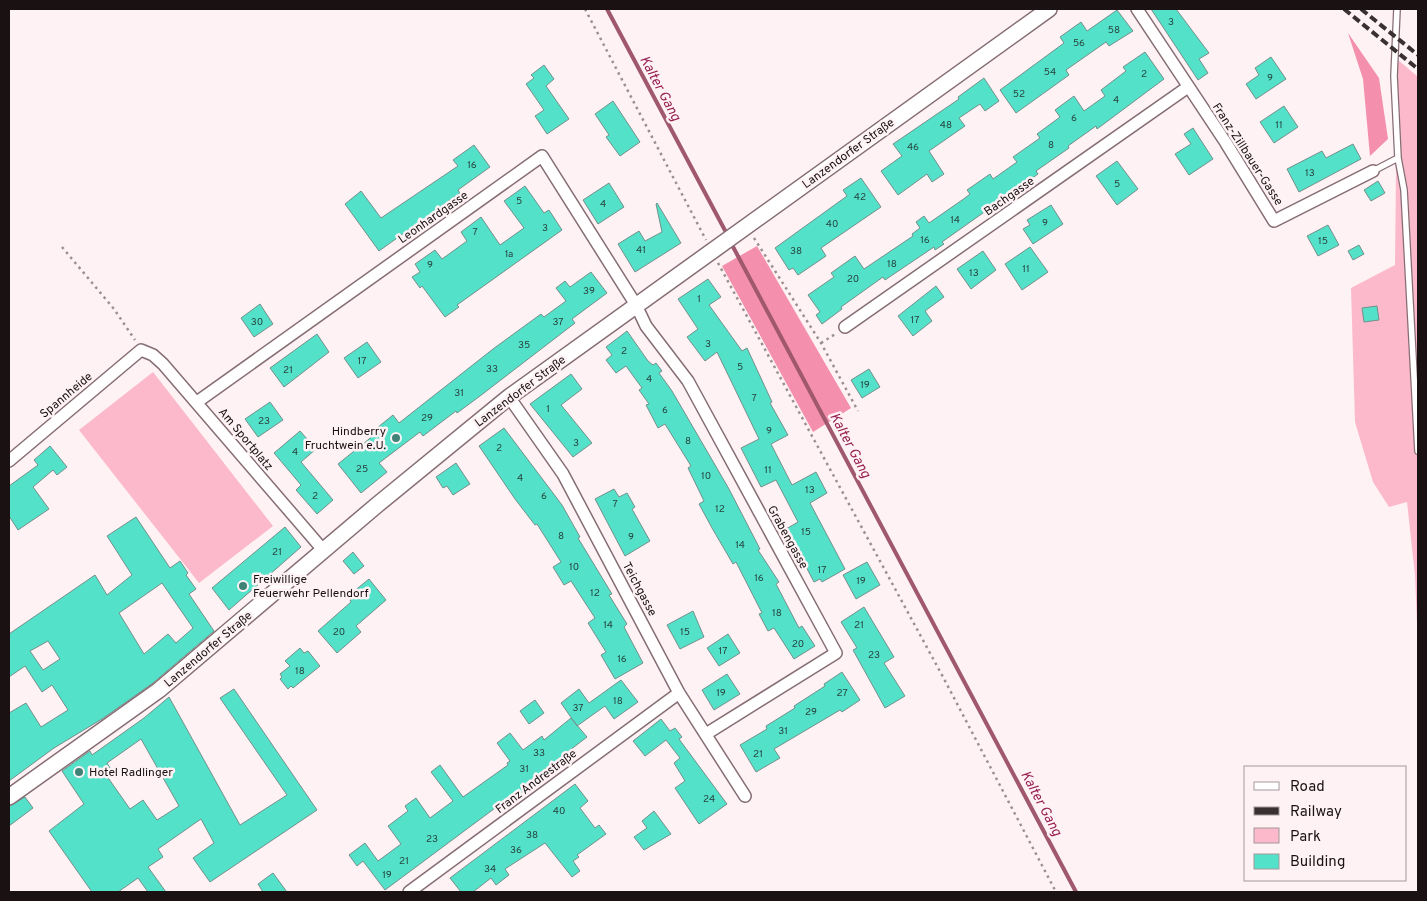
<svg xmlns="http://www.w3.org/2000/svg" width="1427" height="901" font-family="Overpass,sans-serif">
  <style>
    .green { fill: #fcb9cb }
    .forest { fill: #f48fad }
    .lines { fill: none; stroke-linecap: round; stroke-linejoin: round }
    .stream { stroke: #9f586d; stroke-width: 4 }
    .building { fill: #53e1c9; stroke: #74908a; fill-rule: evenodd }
    .lane-casing { stroke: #866d74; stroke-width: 8 }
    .street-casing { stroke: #866d74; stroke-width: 14 }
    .secondary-casing { stroke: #866d74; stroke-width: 18 }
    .path { stroke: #9a9092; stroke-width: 2.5; stroke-dasharray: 2.5 4; stroke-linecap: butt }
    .lane { stroke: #fff; stroke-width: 5.5 }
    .street { stroke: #fff; stroke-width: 11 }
    .secondary { stroke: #fff; stroke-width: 15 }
    .rail { stroke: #393032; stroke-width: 4; stroke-dasharray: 8 4; stroke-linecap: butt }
    .poi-dot { fill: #3f8276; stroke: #fef2f5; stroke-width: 2 }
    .labels { text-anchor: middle; stroke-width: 5; stroke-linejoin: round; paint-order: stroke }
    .number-label { font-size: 10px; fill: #284540 }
    .street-label { font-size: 12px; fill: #1a1113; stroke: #fef2f5 }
    .poi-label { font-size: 12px; fill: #1a1113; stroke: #fef2f5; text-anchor: start }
    .water-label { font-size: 14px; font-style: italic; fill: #972251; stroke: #fef2f5 }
  </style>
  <rect width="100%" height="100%" fill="#fef2f5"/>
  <path class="green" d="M1391,54L1417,76L1418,647L1415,575L1407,502L1389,507L1373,482L1355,422L1351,288L1395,265L1396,174Z
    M153,372L273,526L199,583L79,430Z"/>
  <path class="forest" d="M1348,33L1379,78L1388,139L1370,156L1363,79Z
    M757,246L851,408L813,432L722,266Z"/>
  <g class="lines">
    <path class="stream" d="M607,9L728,236
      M731,243L1076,892"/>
  </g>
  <path class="building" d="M1151,9H1176L1209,53L1199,59L1208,73L1198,80Z
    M1117,10L1133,31L1109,46L1106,42L1066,70L1069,75L1016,113L1000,90L1064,43L1060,37L1081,22L1087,31Z
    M1145,52L1164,79L1097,129L1096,126L1068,146L1069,148L1036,171L1038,174L942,242L944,244L935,250L934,247L885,280L883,277L841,307L842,309L822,324L816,315L820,312L808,295L834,277L831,273L855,256L864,269L913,236L912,234L920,228L916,222L924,216L929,223L965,198L970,194L967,190L990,174L993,179L1017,162L1013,157L1040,138L1037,134L1060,117L1055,110L1074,96L1084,111L1105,96L1101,90L1126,71L1123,67Z
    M1271,57L1286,79L1256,99L1246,84L1259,75L1255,68Z
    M544,65L554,79L546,86L569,119L547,134L535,116L544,110L526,84L534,78L531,75Z
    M984,78L999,101L985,111L980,104L959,118L965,126L929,151L944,174L932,182L927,174L898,195L881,171L902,156L893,144L959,99L958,97Z
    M613,101L640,142L620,156L606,137L609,135L595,114Z
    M1284,106L1298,127L1274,143L1260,122Z
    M1193,128L1213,159L1189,175L1175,154L1191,144L1184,134Z
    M1353,144L1361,159L1299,192L1287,169L1322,151L1326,158Z
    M474,145L490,167L458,190L460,193L379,251L345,204L361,191L381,218L458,166L453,160Z
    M1117,161L1138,189L1117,205L1096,176Z
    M861,178L881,207L821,248L826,256L798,275L793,268L789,270L775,248L847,196L843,190Z
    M1378,181L1385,193L1371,201L1364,190Z
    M609,183L624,207L598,224L583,200Z
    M525,186L544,213L549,210L562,230L457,305L459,307L445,317L422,286L420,288L412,277L420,272L415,264L435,250L442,259L467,241L461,232L481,217L500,245L524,228L504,201Z
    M657,203L681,243L635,272L618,244L639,231L645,241L662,232L656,204Z
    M1051,205L1063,224L1033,244L1023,229L1030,225L1027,220Z
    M1328,225L1339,245L1318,256L1307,236Z
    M1359,245L1364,254L1353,260L1348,251Z
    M1030,247L1048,272L1022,290L1005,264Z
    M983,251L996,270L971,289L957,269Z
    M591,272L607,293L572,319L575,323L480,396L457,413L456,411L423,436L420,432L379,463L387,472L361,493L338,464L374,435L372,432L393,415L399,423L493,349L541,314L544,317L566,301L556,288L565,281L570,287Z
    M708,279L721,297L709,305L742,351L747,348L772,402L770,403L788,435L771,444L792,485L816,472L827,493L810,503L845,569L822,582L820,579L814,582L786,529L798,522L776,480L761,487L741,448L759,439L717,352L705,361L687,337L698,329L678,299Z
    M936,286L944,297L925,311L932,321L913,336L898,316Z
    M260,304L273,324L254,337L241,318Z
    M1377,306L1379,320L1364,322L1362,308Z
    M627,331L648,361L653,365L656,363L662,371L659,373L672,391L729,489L760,549L758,550L779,582L776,584L799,628L802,626L815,646L794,659L774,628L768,631L759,614L762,613L736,562L733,564L712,528L699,504L704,501L688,468L691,466L665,424L658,428L646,405L649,404L639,390L642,388L626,366L616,373L606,360L612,355L606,347Z
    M317,334L329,352L284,387L270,368Z
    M367,342L381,362L358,378L344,358Z
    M869,369L880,387L862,398L851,380Z
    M571,374L582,389L561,405L592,443L573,457L530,404Z
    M270,402L283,420L258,437L245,419Z
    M504,428L562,505L580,537L578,538L612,594L609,595L627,624L624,627L643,663L615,679L601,655L606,652L588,623L595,618L571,581L564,585L553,567L561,562L537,524L535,525L515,499L479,446Z
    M300,431L316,449L301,462L333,500L317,514L296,490L301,485L274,453Z
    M50,446L67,467L57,475L53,470L33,487L49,509L18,530L9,516V486L38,465L34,460Z
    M456,463L470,484L453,495L447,486L443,488L436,477Z
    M614,489L619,497L627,493L635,507L632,509L650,541L625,556L595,499Z
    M136,517L170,568L180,561L188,573L186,575L196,589L189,594L214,631L153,683L102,719L54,748L9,781V713L26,703L41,727L68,710L52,685L42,692L25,666L9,677V634L95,575L107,595L132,575L107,536ZM162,583L193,628L176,643L168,634L144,654L119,613ZM48,641L60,659L43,670L30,651Z
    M285,527L301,547L229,610L212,588Z
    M353,552L364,566L354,574L343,561Z
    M867,562L880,585L856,599L843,575Z
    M369,579L386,600L356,626L361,632L337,653L318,631L351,602L350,600L356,595L353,592Z
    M864,607L894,657L884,663L905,696L885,708L853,650L857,648L841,622Z
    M693,611L704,637L680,649L667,625Z
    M728,634L740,653L719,666L707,648Z
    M300,648L304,653L308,651L320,666L293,688L291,686L288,689L280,679L282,677L280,674L290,666L285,661Z
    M842,672L860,700L842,712L840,710L774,749L780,758L756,772L740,745L767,729L766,726L795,708L794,706L825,686L824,684Z
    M727,674L740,694L714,710L702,690Z
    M621,680L638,702L614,719L605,706L577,726L561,703L579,689L589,703Z
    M234,689L317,810L210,882L193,858L214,843L201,819L158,849L163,857L148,867L166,892H148L138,878L118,892H92L49,831L84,804L62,771L90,751L92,755L144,718L169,697L240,825L287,795L220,698ZM141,739L179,806L157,820L143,800L130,809L104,772L110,768L107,763Z
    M535,700L544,713L529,724L520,711Z
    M571,718L587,737L526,784L531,790L522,797L518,791L385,890L363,861L357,866L349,855L365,843L378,861L401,844L388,826L408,811L405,806L416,798L430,818L453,801L431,772L440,765L463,797L508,765L507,763L510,761L497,743L510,733L523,750L542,736L544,740Z
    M661,719L670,731L675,728L682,737L679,739L727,804L699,824L675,788L685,781L674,763L680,758L666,740L645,756L633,741Z
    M575,784L588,801L580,808L595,828L599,825L606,834L577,855L579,857L573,861L580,871L572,877L545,843L505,869L509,875L496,885L491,878L473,892H461L450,878Z
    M25,797L33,808L9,826V806Z
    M654,811L671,834L644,850L634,837L647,828L642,821Z
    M273,873L287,892H263L258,884Z"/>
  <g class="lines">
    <g class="lane-casing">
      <path id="lane" d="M1397,9L1394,76L1398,158L1404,190L1418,451
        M1373,171L1398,158"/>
    </g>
    <g class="street-casing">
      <path id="street" d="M1137,9L1226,143L1274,221L1373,171
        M845,327L1188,87
        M509,397L563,474L679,693L745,796
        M197,402L542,156L636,305L646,326L688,381L836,653L706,734
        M9,461L141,350L153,355L163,364L324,551
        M409,892L679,693"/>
    </g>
    <g class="secondary-casing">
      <path id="secondary" d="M9,797L159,690L377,505L509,397L1049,9"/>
    </g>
    <path class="path" d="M585,9L706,240
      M754,238L821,343L858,411
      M62,247L114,309L135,340
      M718,263L943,677L1056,892
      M821,343L837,333"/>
    <use href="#lane" class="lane"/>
    <use href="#street" class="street"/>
    <use href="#secondary" class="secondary"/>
    <path class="rail" d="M1344,9L1418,69
      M1361,9L1418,55"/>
  </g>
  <g class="poi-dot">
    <circle cx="396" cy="438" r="5"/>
    <circle cx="243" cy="586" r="5"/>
    <circle cx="79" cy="772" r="5"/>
  </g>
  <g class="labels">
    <g class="number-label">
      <text x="1171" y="25">3</text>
      <text x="1114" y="33">58</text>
      <text x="1079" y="46">56</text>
      <text x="1050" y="75">54</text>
      <text x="1144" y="77">2</text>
      <text x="1270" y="81">9</text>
      <text x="1019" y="97">52</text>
      <text x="1116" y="103">4</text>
      <text x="1074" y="121">6</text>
      <text x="946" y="128">48</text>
      <text x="1279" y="128">11</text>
      <text x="1051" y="148">8</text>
      <text x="913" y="150">46</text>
      <text x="472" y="168">16</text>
      <text x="1310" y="176">13</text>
      <text x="1117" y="187">5</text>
      <text x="860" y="200">42</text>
      <text x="519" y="204">5</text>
      <text x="603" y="207">4</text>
      <text x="955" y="223">14</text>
      <text x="1045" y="226">9</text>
      <text x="832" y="227">40</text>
      <text x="545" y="231">3</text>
      <text x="475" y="235">7</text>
      <text x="925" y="243">16</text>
      <text x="1323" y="244">15</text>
      <text x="641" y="253">41</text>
      <text x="796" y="254">38</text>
      <text x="509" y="257">1a</text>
      <text x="892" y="267">18</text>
      <text x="430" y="268">9</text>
      <text x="1026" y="272">11</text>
      <text x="974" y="276">13</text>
      <text x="853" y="282">20</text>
      <text x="589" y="294">39</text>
      <text x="699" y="302">1</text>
      <text x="915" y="323">17</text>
      <text x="257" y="325">30</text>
      <text x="558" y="325">37</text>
      <text x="708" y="347">3</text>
      <text x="524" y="348">35</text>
      <text x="624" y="354">2</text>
      <text x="362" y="364">17</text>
      <text x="740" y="370">5</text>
      <text x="492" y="372">33</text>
      <text x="288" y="373">21</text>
      <text x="649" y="382">4</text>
      <text x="865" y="388">19</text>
      <text x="459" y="396">31</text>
      <text x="754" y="401">7</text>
      <text x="548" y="412">1</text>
      <text x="665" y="413">6</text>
      <text x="427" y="421">29</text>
      <text x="264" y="424">23</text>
      <text x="769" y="434">9</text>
      <text x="688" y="444">8</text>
      <text x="576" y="446">3</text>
      <text x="499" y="451">2</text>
      <text x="295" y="455">4</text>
      <text x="362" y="472">25</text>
      <text x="768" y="473">11</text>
      <text x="706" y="479">10</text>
      <text x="520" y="481">4</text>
      <text x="810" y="493">13</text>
      <text x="315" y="499">2</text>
      <text x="544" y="499">6</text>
      <text x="615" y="507">7</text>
      <text x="720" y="512">12</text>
      <text x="806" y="535">15</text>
      <text x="561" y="539">8</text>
      <text x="631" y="540">9</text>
      <text x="740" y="548">14</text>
      <text x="277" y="555">21</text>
      <text x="574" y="570">10</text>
      <text x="822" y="573">17</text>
      <text x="759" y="581">16</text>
      <text x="861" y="584">19</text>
      <text x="595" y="596">12</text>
      <text x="777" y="616">18</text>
      <text x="608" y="628">14</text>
      <text x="859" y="628">21</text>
      <text x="339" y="635">20</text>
      <text x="685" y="635">15</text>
      <text x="798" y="647">20</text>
      <text x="723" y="654">17</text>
      <text x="874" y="658">23</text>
      <text x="622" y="662">16</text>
      <text x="300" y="674">18</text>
      <text x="721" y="696">19</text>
      <text x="842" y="696">27</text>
      <text x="618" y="704">18</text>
      <text x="578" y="711">37</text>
      <text x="811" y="715">29</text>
      <text x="783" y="734">31</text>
      <text x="539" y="756">33</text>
      <text x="758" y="757">21</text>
      <text x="524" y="772">31</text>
      <text x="709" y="802">24</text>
      <text x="559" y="814">40</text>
      <text x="532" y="838">38</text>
      <text x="432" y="842">23</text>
      <text x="516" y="853">36</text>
      <text x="404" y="864">21</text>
      <text x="490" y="872">34</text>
      <text x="387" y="878">19</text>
    </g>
    <g class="street-label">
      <text transform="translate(848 153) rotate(-36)" y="4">Lanzendorfer Straße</text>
      <text transform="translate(1248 154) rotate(57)" y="4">Franz-Zillbauer-Gasse</text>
      <text transform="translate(1009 196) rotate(-35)" y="4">Bachgasse</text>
      <text transform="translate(433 217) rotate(-35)" y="4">Leonhardgasse</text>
      <text transform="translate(520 391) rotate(-37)" y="4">Lanzendorfer Straße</text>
      <text transform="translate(66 395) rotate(-40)" y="4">Spannheide</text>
      <text transform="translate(246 439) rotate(50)" y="4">Am Sportplatz</text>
      <text transform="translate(788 537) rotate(61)" y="4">Grabengasse</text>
      <text transform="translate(640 589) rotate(62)" y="4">Teichgasse</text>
      <text transform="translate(208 649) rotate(-40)" y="4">Lanzendorfer Straße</text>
      <text transform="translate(536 781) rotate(-37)" y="4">Franz Andrestraße</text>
    </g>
    <g class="poi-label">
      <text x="386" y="435" text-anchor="end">Hindberry<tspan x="386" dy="14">Fruchtwein e.U.</tspan></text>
      <text x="253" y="583">Freiwillige<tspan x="253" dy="14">Feuerwehr Pellendorf</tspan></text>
      <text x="89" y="776">Hotel Radlinger</text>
    </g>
    <g class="water-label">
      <text transform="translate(661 88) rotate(62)" y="5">Kalter Gang</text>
      <text transform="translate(851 445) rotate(62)" y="5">Kalter Gang</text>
      <text transform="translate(1042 803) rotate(62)" y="5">Kalter Gang</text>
    </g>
  </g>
  <rect width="1427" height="901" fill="none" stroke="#1a1113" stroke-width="20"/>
  <rect x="1244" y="766" width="162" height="115" fill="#fef2f5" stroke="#a3989b"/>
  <rect x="1254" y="782" width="25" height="8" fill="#ffffff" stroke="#a3989b"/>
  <text x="1290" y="791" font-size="15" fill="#1a1113">Road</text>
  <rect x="1254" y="807" width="25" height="8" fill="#393032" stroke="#a3989b"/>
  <text x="1290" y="816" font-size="15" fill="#1a1113">Railway</text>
  <rect x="1254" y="828" width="25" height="15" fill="#fcb9cb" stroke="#a3989b"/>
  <text x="1290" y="841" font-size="15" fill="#1a1113">Park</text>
  <rect x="1254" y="854" width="25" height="15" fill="#53e1c9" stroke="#a3989b"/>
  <text x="1290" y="866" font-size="15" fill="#1a1113">Building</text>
</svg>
